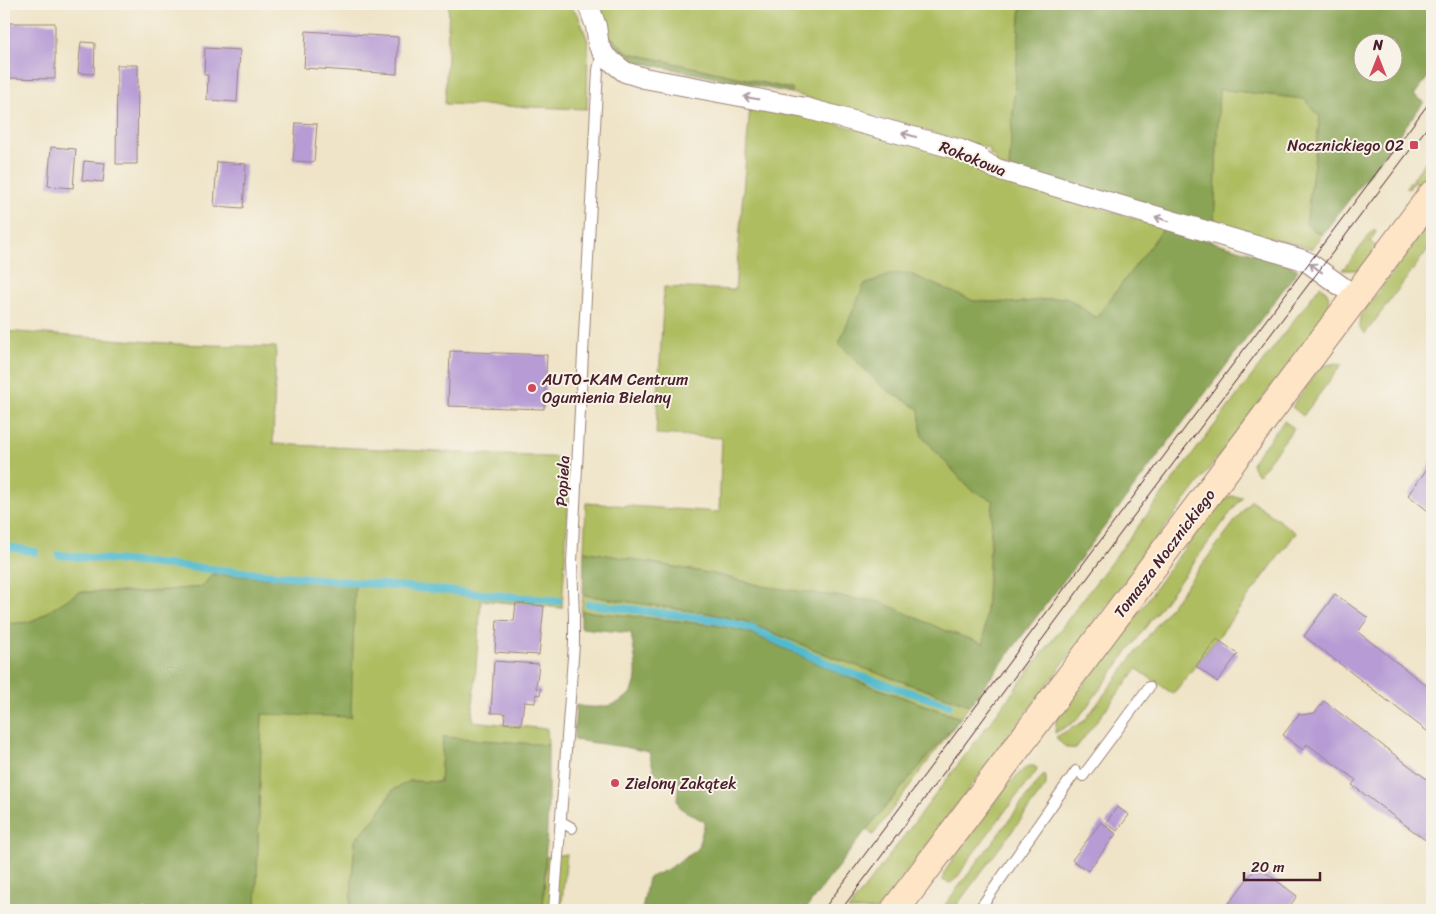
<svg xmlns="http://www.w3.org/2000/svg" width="1436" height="914" font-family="Sriracha,sans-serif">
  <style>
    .green { fill: #aebd60; stroke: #7c6e46 }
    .forest { fill: #8aa456; stroke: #6a6240; fill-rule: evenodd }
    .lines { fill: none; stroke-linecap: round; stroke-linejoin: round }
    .stream { stroke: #51bace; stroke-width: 8 }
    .building { fill: #b69bd5 }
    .lane-casing { stroke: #9c8279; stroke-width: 12 }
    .street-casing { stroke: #9c8279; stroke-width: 22 }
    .secondary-casing { stroke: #9c8279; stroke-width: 30 }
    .lane { stroke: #fff; stroke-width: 10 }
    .street { stroke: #fff; stroke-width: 20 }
    .secondary { stroke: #fee5c5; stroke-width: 28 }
    .tram { stroke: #4a1f2b; stroke-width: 1 }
    .oneway { stroke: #ae9aa0 }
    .poi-dot { fill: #d1495b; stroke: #f7f3e8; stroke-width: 2 }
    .labels { text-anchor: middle; stroke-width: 4; stroke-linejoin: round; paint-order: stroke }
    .poi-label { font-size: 16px; fill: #4a1f2b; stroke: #f7f3e8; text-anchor: start }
    .street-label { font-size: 16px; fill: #4a1f2b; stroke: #f7f3e8 }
  </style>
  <rect width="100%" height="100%" fill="#f7f3e8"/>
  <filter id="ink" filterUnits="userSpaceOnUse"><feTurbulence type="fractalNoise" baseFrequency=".02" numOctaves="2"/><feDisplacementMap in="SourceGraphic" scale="10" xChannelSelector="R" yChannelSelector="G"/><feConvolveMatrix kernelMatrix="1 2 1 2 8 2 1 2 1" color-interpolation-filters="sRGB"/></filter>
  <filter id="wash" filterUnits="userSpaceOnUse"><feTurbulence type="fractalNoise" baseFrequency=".0096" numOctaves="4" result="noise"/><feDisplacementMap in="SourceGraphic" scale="20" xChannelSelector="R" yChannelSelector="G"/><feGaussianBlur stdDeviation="1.12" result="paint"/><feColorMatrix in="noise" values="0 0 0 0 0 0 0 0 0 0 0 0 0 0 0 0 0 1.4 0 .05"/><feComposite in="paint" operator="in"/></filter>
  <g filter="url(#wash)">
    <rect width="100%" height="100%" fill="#efe4c7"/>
    <path class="green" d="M449,4H568L578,15L588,41L587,109L445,104Z
      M603,4H1021L1009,169L995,164V157L990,155V149L791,93L792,89L629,53L601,28Z
      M1219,89L1305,99L1320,116L1306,225L1322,235L1311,249L1304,246L1214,226Z
      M750,106L807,116L976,160L979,171L1164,228L1096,318L1066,297L1017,303L974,301L881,386L919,409L922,436L969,488L993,500L984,644L944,630L714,574L584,551L586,503L719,512L722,438L656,434L664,287L735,290Z
      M1432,152V173L1422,186L1414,181L1409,189L1406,188Z
      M1432,220V244L1365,334L1359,327L1360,316Z
      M1374,229L1376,232L1370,242L1379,248L1361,270H1342L1350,261Z
      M1320,286L1327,292L1329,298L1326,316L1263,397L903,877L877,910H848Z
      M4,331L179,344L276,347L273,444L571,458L562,608L481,600L472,721L547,729L548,745L443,737L440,782L410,781L393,790L376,817L355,840L350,910H256L262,713L355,586L212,575L202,587L144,592H80L32,622L4,624Z
      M1336,363L1342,364L1303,416L1292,407L1321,366Z
      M1284,421L1294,428L1259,474L1256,473L1252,464L1253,460Z
      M1229,496L1242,497L1080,716L1076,721L1055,733L1056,720L1130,625L1166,573L1219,503Z
      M1251,500L1296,533L1217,639L1173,694L1137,669L1076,748C1067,750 1061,744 1056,737L1084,721Z
      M583,595L712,614L744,621L840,660L970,705L873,835L866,830L960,718L849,678L750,633L715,625L581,611Z
      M1029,766H1034L1037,768L1036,772C1013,800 991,830 969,859C963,867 959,879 950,883L942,880L944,873L956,854L1009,783L1024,769Z
      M1044,774L1046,778V786L953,910H941Z
      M567,854L561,910H543L546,857Z"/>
    <path class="forest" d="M1021,4H1432V72L1414,95L1424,102L1322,235L1306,225L1320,117L1304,99L1219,89L1214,226L1009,169ZM1364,42H1394V72H1364Z
      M601,28L629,53L793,90L791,93L627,60C608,52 606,47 601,28Z
      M1164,228L1284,262L1298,270L970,705L840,660L744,621L712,614L583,595L584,551L714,574L761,586L881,602L944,630L984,644L993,501L969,488L922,436L919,409L881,386L839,343L864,285L892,274L908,273L974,301L1017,303L1066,297L1096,318Z
      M212,574L355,585L351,717L262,714L256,910H4V624L32,622L79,592H144L202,587Z
      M581,611L715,625L750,633L849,678L960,718L866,830L805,910H642L648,878L666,870L697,850L705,822L680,808L677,799L679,780C654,776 655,777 649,752L625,747L574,740L576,705C599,711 635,706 636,676C637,662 633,647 631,633L581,628Z
      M443,737L548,745V807L543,910H350L355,840L376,817L393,790L410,781L440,782Z"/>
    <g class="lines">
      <path class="stream" d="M4,546L35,552
        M59,555L558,601
        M589,604L716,620L750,628L844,671L949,705"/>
    </g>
    <g id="blocks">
      <path class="building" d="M5,23H55V79L5,78Z
        M306,31L398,37L397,74L304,68Z
        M81,42L95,43L94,74L78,73Z
        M205,48L240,50L237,102L207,100L208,75H204Z
        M117,65H138L137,164H116Z
        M296,123L317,124L314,162L293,161Z
        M51,147L76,149L73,188L48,186Z
        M84,161L105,163L103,182L82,180Z
        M217,162L246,164L243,208L214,206Z
        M450,351L547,355L544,409L448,406Z
        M1432,462V514L1408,495Z
        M1335,594L1368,618L1358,632L1432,690V735L1304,636Z
        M516,603L544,606L539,655L495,652L497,620L514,621Z
        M1217,639L1238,654L1217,682L1196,666Z
        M494,661L539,664L536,688L541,689L540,695L536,694L535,703L524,702L521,725L504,723L505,713H491Z
        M1324,701L1432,783V845L1352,785L1356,780L1307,744L1303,750L1283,735L1299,714L1301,715L1315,713Z
        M1117,807L1129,815L1117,831L1106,823Z
        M1101,822L1116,834L1088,871L1072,860Z
        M1257,866L1297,896L1287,910H1224Z"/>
    </g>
  </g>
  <g filter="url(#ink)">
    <use href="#blocks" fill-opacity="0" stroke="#9c8279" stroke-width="1"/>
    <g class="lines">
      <g class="lane-casing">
        <path id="lane" d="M1083,776L1149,687
          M560,821L572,828
          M554,910L574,644V616L572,562L598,70L600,61L606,57
          M979,910L1076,771"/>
      </g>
      <g class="street-casing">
        <path id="street" d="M588,4L596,26L599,46L606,57L625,72L644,78L805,108L961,150L976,156L989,165L997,169L1300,259L1309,263L1356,297"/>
      </g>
      <g class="secondary-casing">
        <path id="secondary" d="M895,910L1432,195"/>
      </g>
      <use href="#lane" class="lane"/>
      <use href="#street" class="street"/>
      <use href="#secondary" class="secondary"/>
      <path class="tram" d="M823,910L1432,99
        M841,910L922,802L1123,530L1432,121"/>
    </g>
    <defs><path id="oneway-shaft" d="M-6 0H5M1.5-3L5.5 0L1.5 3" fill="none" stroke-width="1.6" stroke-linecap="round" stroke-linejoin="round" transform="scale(1.25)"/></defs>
    <g class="oneway">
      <use href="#oneway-shaft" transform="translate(751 98) rotate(-170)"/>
      <use href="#oneway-shaft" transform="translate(909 135) rotate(-164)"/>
      <use href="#oneway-shaft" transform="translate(1162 219) rotate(-163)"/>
      <use href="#oneway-shaft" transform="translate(1316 268) rotate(-144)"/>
    </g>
  </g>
  <g class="poi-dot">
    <rect x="1409" y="140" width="10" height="10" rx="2.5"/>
    <circle cx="532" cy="388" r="5"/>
    <circle cx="615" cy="783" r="5"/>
  </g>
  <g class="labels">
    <g class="poi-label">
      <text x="1404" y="151" text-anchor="end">Nocznickiego 02</text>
      <text x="542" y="385">AUTO-KAM Centrum<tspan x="542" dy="18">Ogumienia Bielany</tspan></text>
      <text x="625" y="789">Zielony Zakątek</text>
    </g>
    <g class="street-label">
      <text transform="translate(973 158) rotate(22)" y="6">Rokokowa</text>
      <text transform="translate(562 481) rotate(-87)" y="6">Popiela</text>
      <text transform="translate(1164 553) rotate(-53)" y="6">Tomasza Nocznickiego</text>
    </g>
  </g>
  <rect width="1436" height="914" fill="none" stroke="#f7f3e8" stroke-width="20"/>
  <g transform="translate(1378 58)"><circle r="24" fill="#f7f3e8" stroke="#b29e9c"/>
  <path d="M0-4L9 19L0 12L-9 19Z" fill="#d1495b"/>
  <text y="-8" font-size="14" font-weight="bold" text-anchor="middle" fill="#4a1f2b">N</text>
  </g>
  <path d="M1244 872v8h76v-8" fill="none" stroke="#4a1f2b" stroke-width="2.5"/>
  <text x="1251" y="872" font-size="15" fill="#4a1f2b" stroke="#f7f3e8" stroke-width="4" paint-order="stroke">20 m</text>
</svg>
